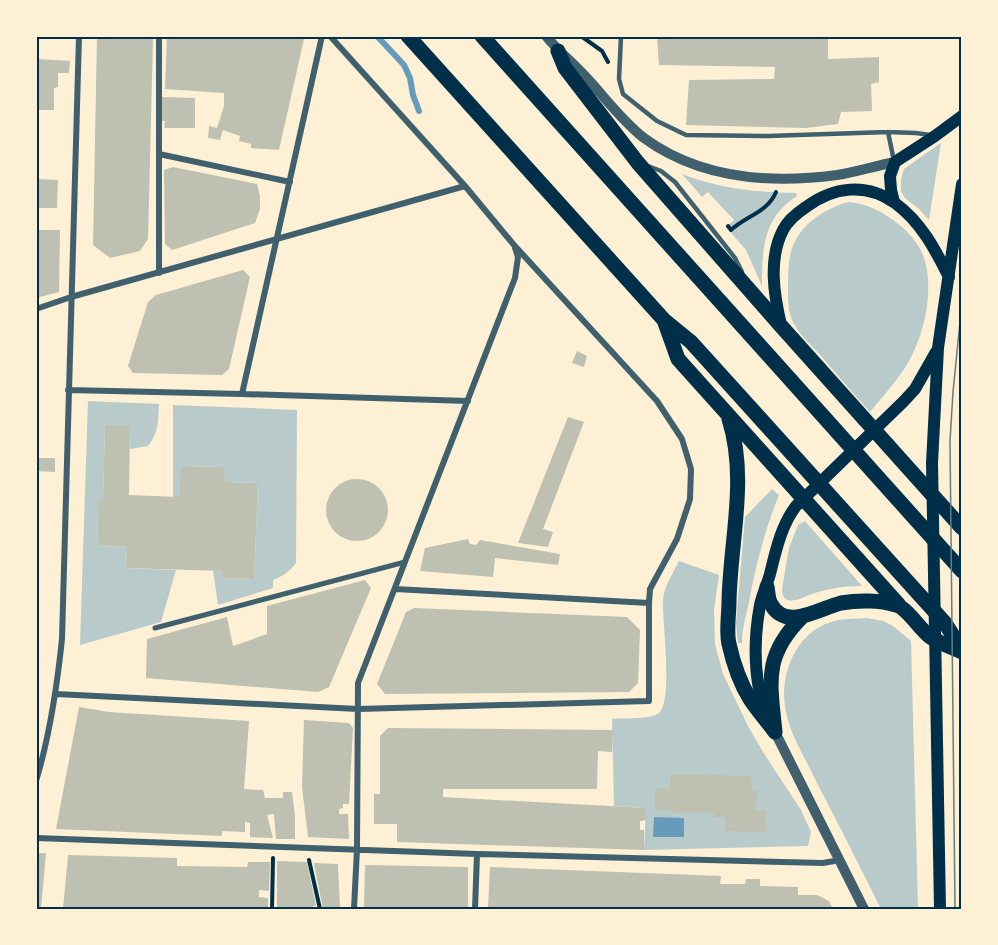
<svg xmlns="http://www.w3.org/2000/svg" width="998" height="945" font-family="Inter,sans-serif">
  <style>
    .green { fill: #b9caca }
    .water { fill: #669bbc }
    .lines { fill: none; stroke-linecap: round; stroke-linejoin: round }
    .stream { stroke: #669bbc; stroke-width: 6 }
    .building { fill: #bec0b2 }
    .path { stroke: #003049; stroke-width: 4 }
    .service { stroke: #3f606c; stroke-width: 4.5 }
    .pedestrian { stroke: #3f606c; stroke-width: 5 }
    .minor { stroke: #3f606c; stroke-width: 6 }
    .tertiary { stroke: #3f606c; stroke-width: 10 }
    .secondary { stroke: #003049; stroke-width: 12 }
    .motorway { stroke: #003049; stroke-width: 15 }
    .tram { stroke: #657d81; stroke-width: 1.5 }
    .neatline { fill: none; stroke: #003049; stroke-width: 2 }
  </style>
  <rect width="100%" height="100%" fill="#fdf0d5"/>
  <path class="green" d="M941,143L929,220L919,209L905,198L901,191V180L904,169Z
    M682,174C720,189 755,192 796,193L797,196C763,218 762,249 762,286L746,250L726,227L734,220L708,192L702,197Z
    M848,202C866,203 883,212 897,223C908,231 918,243 923,255C935,286 925,333 909,361C898,380 884,395 870,412C853,393 837,375 821,356C811,345 798,334 792,320C788,311 788,298 788,288C788,278 788,266 790,256C796,227 821,210 848,202Z
    M88,401L159,404C158,422 159,432 148,446L130,449V426H105L103,501L97,502L98,545L127,547L126,568L176,570L161,622L80,645Z
    M173,405L297,410L296,563C289,572 283,576 273,580V588L218,605L213,571H222V578L254,579L258,483L225,482L223,467L182,466L179,497H173Z
    M772,489L779,495C765,529 756,565 749,602C746,616 742,629 742,643H738L736,623L745,517Z
    M805,521L862,586C842,586 825,589 807,596C801,598 794,602 788,600C783,598 782,594 782,589L789,548L798,525Z
    M679,561L719,575L714,610L715,644L723,674L748,726L763,752L801,810L811,832L808,846L644,850L646,808L614,806L612,719C623,718 650,719 658,714C674,702 662,622 663,600C664,587 673,573 679,561Z
    M867,618L883,621L893,626L911,641L918,909H881C860,867 839,825 817,783C806,759 789,734 785,707C780,673 796,633 831,622C843,618 855,619 867,618Z"/>
  <path class="water" d="M654,817L684,818V837H653Z"/>
  <g class="lines">
    <path class="stream" d="M377,36L404,65L410,78L413,95L419,111"/>
  </g>
  <path class="building" d="M36,36H39L38,59L70,61L69,73H58V87L54,88V110H36Z
    M97,36H145V39L153,38L148,239L140,251L110,258L93,245Z
    M167,36H303L304,39L279,150L251,148V144L239,141L240,136L223,130L220,140L208,138L209,126L217,128L224,106V93L165,89Z
    M657,36H828V59L879,57V82L871,84L872,111L841,112L838,124L806,128L686,125L689,80L774,79L775,67L659,65Z
    M162,97L195,98V128H164L165,121H162Z
    M173,167L257,184L260,196V209L255,223L172,250L165,244L164,170Z
    M36,179L58,180L57,208H36Z
    M36,230H60L59,292L36,298Z
    M243,270L250,277L229,369L222,375L133,373L128,366L148,302L156,295Z
    M577,351L587,356L584,367L572,363Z
    M568,417L584,422L543,529L553,532L548,547L518,543Z
    M105,425L130,426L129,495L179,497L181,466L224,467L225,482L258,483L254,579L222,578V571L126,568L127,547L98,545L97,501H103Z
    M36,458H55V472L36,471Z
    M326 510a31 31 0 1 1 62 0a31 31 0 1 1-62 0Z
    M468,539L470,544L476,545L480,540L560,554L558,565L495,558L493,577L420,571L425,548Z
    M365,580L371,588L329,687L318,692L146,678L147,639L227,617L233,646L267,634V606Z
    M414,608L627,617L640,630L638,683L629,692L385,694L377,684L406,612Z
    M79,707L109,712L249,721L244,789L263,790L265,798H283V792H292L295,816V839H276L274,814L267,815L273,838L250,837V823L245,822V832L222,831V836L56,829Z
    M304,720L349,723L353,728L349,804H343V808L339,809V814H348L349,839L308,837L302,787Z
    M388,728L613,730L612,752L598,751L597,789H443V797L646,808V820L640,821V830H644V850L397,842V824H374V794H380V736Z
    M671,774L751,776L752,791L757,790L756,810H766V832L725,831V817H714V813H672L673,810H655V788L670,789Z
    M36,853H46L41,909H36Z
    M68,855L177,858V866L247,867L248,862H270L269,891L259,890V897L268,898V909H63Z
    M277,861L307,862L316,906H313V909H277Z
    M314,863L338,864L340,909H323Z
    M365,865L468,867V909H364Z
    M490,867L721,876L720,884H745L746,879H760V886L798,887V895H817L829,901L833,909H488Z"/>
  <g class="lines">
    <path class="path" d="M581,36L602,51L608,62
      M728,226L731,230C746,216 768,212 776,192
      M309,860L320,909
      M272,909L273,858"/>
    <path class="service" d="M621,36L619,79L623,94L657,121L686,135L768,136L888,132L916,133L930,135
      M888,132L894,161
      M648,166L661,171L675,182L735,258L742,272"/>
    <path class="pedestrian" d="M155,628L405,562"/>
    <path class="minor" d="M159,154L290,182
      M159,273V36
      M36,309L71,297L465,186
      M68,390L242,394L468,401
      M242,394L322,36
      M395,589L649,603
      M56,694L358,709L649,701V603L650,589L677,539L690,499L691,469L682,439L657,401L514,245L465,186L330,36
      M36,781C50,735 57,687 62,639L79,36
      M36,838L477,854L823,863L840,860
      M354,909L357,849L358,683L515,278L518,257L515,248
      M475,909L477,854"/>
    <path class="tertiary" d="M546,36C557,50 571,61 584,75C604,96 621,120 644,138C700,179 770,184 837,175C856,172 875,166 895,162
      M775,732L864,909"/>
    <path class="secondary" d="M894,202L891,190L890,176L895,162L935,136L962,116
      M781,325C774,295 768,259 783,230C788,220 797,213 806,207C833,187 866,182 895,203C921,222 935,249 949,277
      M770,719C767,709 761,699 759,689C754,662 755,632 760,605C762,595 767,585 770,574C776,550 781,526 796,506L904,401L915,389L936,352
      M940,909L932,463L938,348L962,184"/>
    <path class="motorway" d="M408,36L664,320L691,342L945,623L962,650
      M482,36L962,571
      M558,51L565,68L638,163L781,326L962,528
      M664,320L678,359L899,605
      M729,419C748,479 730,541 729,602C729,615 726,631 729,644C733,662 740,683 750,699C758,711 767,721 775,732
      M767,587C768,592 768,600 771,604C786,632 820,608 841,603C858,600 880,600 896,605C906,607 920,629 929,636C938,643 952,647 962,652
      M775,732C770,682 763,656 802,617"/>
    <path class="tram" d="M955,909L950,441L953,392L962,302"/>
  </g>
  <rect width="998" height="945" fill="none" stroke="#fdf0d5" stroke-width="75"/>
  <rect x="38" y="38" width="922" height="870" class="neatline"/>
</svg>
